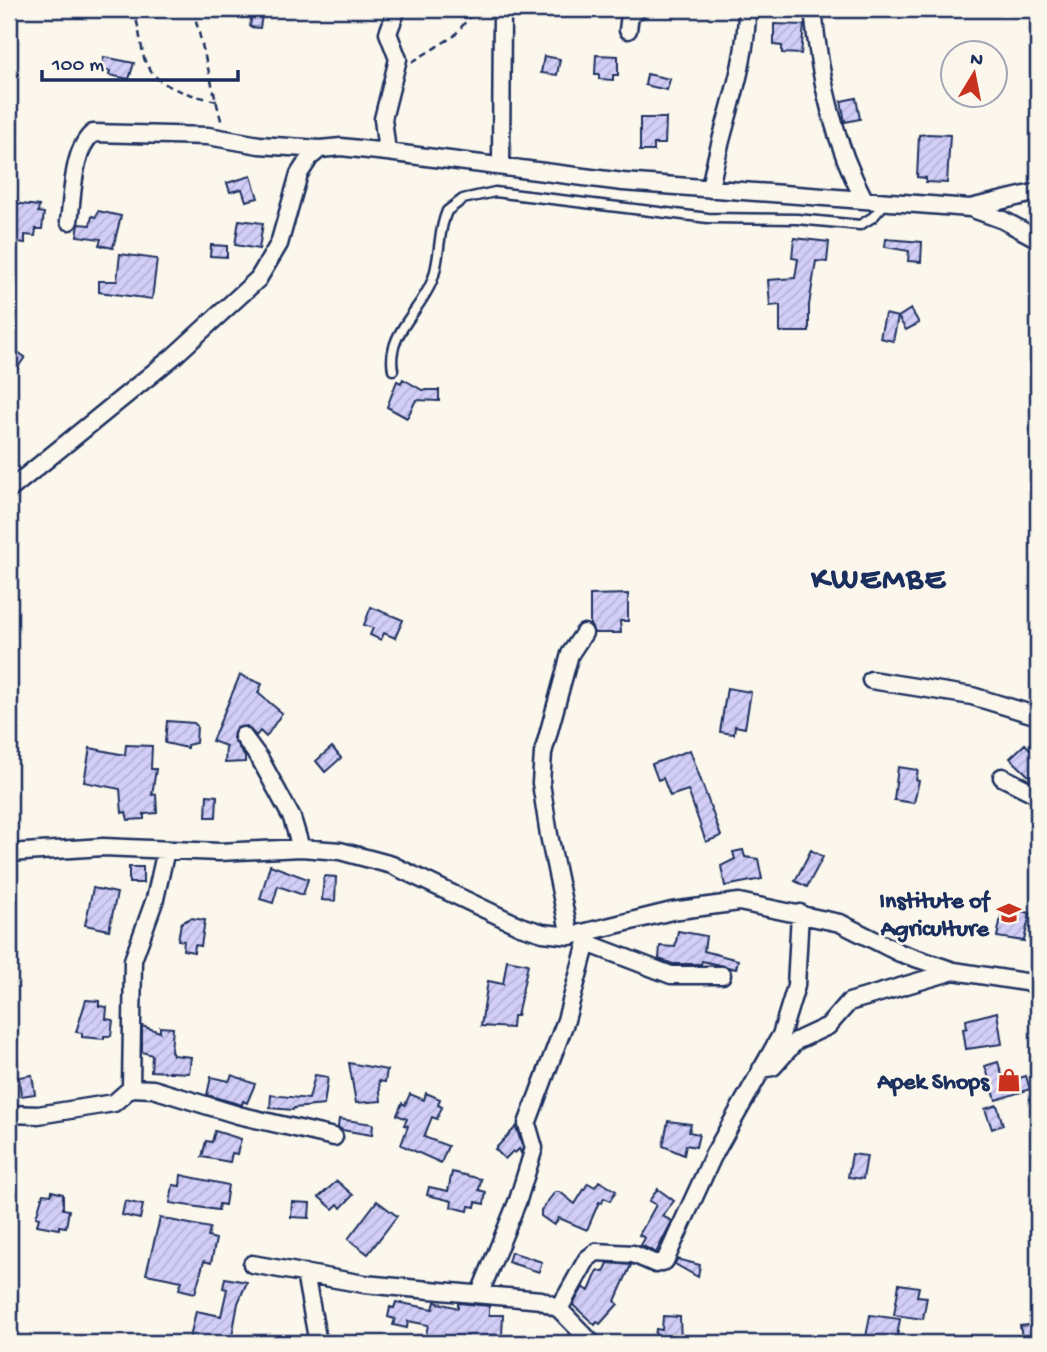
<svg xmlns="http://www.w3.org/2000/svg" width="1047" height="1352" font-family="'Gochi Hand',sans-serif">
  <style>
    .building { fill: url(#building-hatch); stroke: #1b2f5e; stroke-width: 2 }
    .lines { fill: none; stroke-linecap: round; stroke-linejoin: round }
    .service-casing { stroke: #1b2f5e; stroke-width: 13 }
    .minor-casing { stroke: #1b2f5e; stroke-width: 21 }
    .path { stroke: #1b2f5e; stroke-width: 2.5; stroke-dasharray: 7 5; stroke-linecap: butt }
    .service { stroke: #fbf7ec; stroke-width: 8 }
    .minor { stroke: #fbf7ec; stroke-width: 16 }
    .labels { text-anchor: middle; stroke-width: 5; stroke-linejoin: round; paint-order: stroke }
    .poi-label { font-size: 24px; font-weight: bold; fill: #1b2f5e; stroke: #fbf7ec; text-anchor: end }
    .district-label { font-size: 32px; font-weight: bold; letter-spacing: 2px; fill: #1b2f5e; stroke: #fbf7ec }
  </style>
  <defs>
    <pattern id="building-hatch" width="6" height="6" patternUnits="userSpaceOnUse" patternTransform="scale(1.75)"><rect width="6" height="6" fill="#d2cef7"/><path d="M-1 1l2-2M0 6l6-6M5 7l2-2" fill="none" stroke="#b4b1d6"/></pattern>
  </defs>
  <rect width="100%" height="100%" fill="#fbf7ec"/>
  <filter id="ink" filterUnits="userSpaceOnUse"><feTurbulence type="fractalNoise" baseFrequency=".0143" numOctaves="2"/><feDisplacementMap in="SourceGraphic" scale="14" xChannelSelector="R" yChannelSelector="G"/><feConvolveMatrix kernelMatrix="1 2 1 2 8 2 1 2 1" color-interpolation-filters="sRGB"/></filter>
  <g filter="url(#ink)">
    <path class="building" d="M252,9H263L260,28L250,27Z
      M774,24L804,25L801,54L782,53V46L774,45Z
      M596,55L618,56V75H613V80L599,79V74H595Z
      M544,56L560,59L557,75L541,73Z
      M104,57L134,63L129,79L109,75L110,71L101,69Z
      M647,74L670,79L667,90L645,85Z
      M856,98L860,119L845,122L841,101Z
      M640,118H666L665,144H654V151H640Z
      M928,134L950,135L947,183L926,182V178L917,177L919,135Z
      M251,176L258,198L246,201L242,189L230,192L227,183Z
      M12,203L39,206L38,212L44,213L42,229H36L35,236L25,235V243L11,241Z
      M98,211L121,216L113,248L99,245L101,239L77,236L79,224L90,225L92,216L96,217Z
      M239,220L263,223L259,249L235,245Z
      M794,238L829,242L827,262L816,261L809,305V332H780V305L770,306L768,280L795,278L798,259L792,258Z
      M886,239L922,242L921,262L908,261L909,251L885,247Z
      M211,245L227,246V257L210,256Z
      M120,254L157,259L152,299L99,292V281H117Z
      M911,309L919,323L906,330L898,317Z
      M885,314L898,317L893,341L880,338Z
      M9,346L25,357L9,380Z
      M403,379L422,390H439V401L416,400L407,418L387,407L397,381L401,383Z
      M628,594V621H620L621,633H594L590,625V595Z
      M371,607L403,620L395,638L384,633L381,640L370,635L373,628L364,625Z
      M240,675L262,684L258,693L282,713L266,737L260,731L256,736L247,726L236,728L233,738L245,757V762L225,763L226,746L212,741Z
      M727,688L751,692L745,728L735,726L734,734L720,732Z
      M167,721L194,723L197,726L196,743L187,745V748L165,743Z
      M1038,742V777L1034,781L1010,758L1025,744L1030,749Z
      M126,745L152,746L151,769H156L152,795L156,794L157,813L144,814V819L128,820L126,812L122,813L120,789L84,782L90,748L125,755Z
      M332,747L341,758L325,772L316,761Z
      M690,750L721,836L706,842L688,790L670,796L663,778L658,780L652,764Z
      M898,767L918,770L916,780L919,781L914,803L894,800Z
      M207,795L217,796L216,817H206Z
      M743,850L745,857L758,859L762,879L725,886L721,866L735,859L733,852Z
      M811,850L823,857L807,887L795,881Z
      M270,865L308,879L303,895L278,886L273,903L260,899Z
      M129,867H143V883H129Z
      M324,876L336,877L335,901L322,900Z
      M93,888L117,893L109,930L85,925Z
      M1003,907L1030,913L1024,941L997,937Z
      M191,918L205,920L201,946L195,945L194,952L183,950L184,941L178,940L181,923Z
      M678,931L706,936L704,951L738,960L736,969L702,961L701,964H673L659,959L660,946L675,947Z
      M507,960L528,964L517,1016H513L512,1028L481,1026L488,981L503,984Z
      M86,1000L99,1001V1006L107,1007L106,1019L113,1020L111,1036H104V1039L82,1037V1033L76,1032Z
      M997,1012L1002,1044L966,1049L963,1029L967,1028L966,1020Z
      M142,1026L160,1032V1027L173,1028L171,1051L173,1055L191,1057L189,1073L151,1071L152,1055L142,1052Z
      M998,1062L1004,1082L1026,1076L1030,1089L996,1100L985,1066Z
      M349,1063L387,1070L385,1082L379,1081L381,1101L356,1103Z
      M32,1075L35,1094L21,1096L19,1077Z
      M232,1075L255,1084L247,1103L243,1101L242,1105L207,1095L211,1077L229,1081Z
      M315,1075L328,1077L324,1105L294,1108L293,1110L270,1108L271,1095L309,1099Z
      M426,1093L440,1099L438,1105L442,1107L437,1119L432,1117L424,1137L448,1146L441,1163L401,1145L408,1126L404,1125L407,1119L397,1115L402,1103L405,1105L410,1094L424,1100Z
      M997,1105L1003,1125L992,1129L985,1109Z
      M339,1119L373,1124L372,1135L342,1130L338,1127Z
      M668,1121L691,1124L689,1132L699,1134L696,1147L686,1145L684,1155L663,1146Z
      M516,1127L523,1148L521,1153L519,1149L515,1153L513,1151L505,1159L495,1149Z
      M215,1131L241,1139L237,1154L232,1153L230,1162L202,1157L206,1141L212,1142Z
      M852,1154L867,1156L863,1179L848,1177Z
      M452,1172L481,1179L479,1190L486,1192L484,1204L476,1202L475,1207L469,1206L468,1211L451,1207L452,1201L427,1195L429,1187L448,1191Z
      M181,1175L228,1185L225,1205L219,1204L218,1210L170,1203L173,1185L180,1186Z
      M337,1181L353,1195L341,1208L338,1204L333,1209L319,1197Z
      M599,1181L616,1191L610,1201L604,1198L602,1203L599,1202L587,1230L559,1218L554,1225L541,1216V1210L555,1192H560L575,1204L588,1183L595,1187Z
      M658,1189L674,1201L662,1216L672,1221L656,1253L641,1245L645,1238L639,1235L656,1205L649,1201Z
      M52,1191L63,1194V1209L69,1210L66,1227L59,1226V1229L37,1225L39,1218L36,1217L43,1194L51,1195Z
      M125,1201L143,1205L140,1219L122,1215Z
      M377,1201L397,1216L368,1254L348,1239Z
      M292,1202L310,1203L309,1218L291,1217Z
      M160,1218L210,1228L208,1237L216,1239L211,1263L204,1261L195,1293L179,1289L182,1281L146,1274Z
      M511,1252L542,1262L539,1272L508,1262Z
      M677,1259L700,1265L698,1277L675,1264Z
      M608,1263L631,1265L615,1301L618,1304L600,1324L597,1322L595,1325L573,1305L583,1287L589,1291L598,1270L604,1272Z
      M225,1278L247,1282L238,1303L231,1342L212,1339L207,1343L189,1342L196,1311L221,1316L227,1289L223,1288Z
      M899,1284L919,1287L917,1296L927,1297L923,1319L894,1315Z
      M396,1302L433,1309L435,1302L458,1308V1303L489,1306V1315H503L502,1335H488V1343L467,1342L468,1337L446,1336L444,1343L425,1340L428,1325L408,1321L407,1328L393,1325L395,1319L388,1317L390,1307L394,1308Z
      M870,1315L900,1319L896,1343H865Z
      M663,1316L680,1317L681,1343H654L656,1329L662,1330Z
      M1038,1324V1343H1023L1020,1326Z"/>
    <g class="lines">
      <g class="service-casing">
        <path id="service" d="M393,370C386,334 420,312 432,281C441,259 437,233 447,211L463,199L495,192L708,218L797,219L860,225L873,217L887,201"/>
      </g>
      <g class="minor-casing">
        <path id="minor" d="M813,9C819,75 833,141 864,199
          M628,30L630,15L638,9
          M387,152L383,119L398,59L388,33L397,9
          M501,165L502,9
          M710,189C720,128 747,72 747,9
          M970,208L1003,220L1038,239
          M69,221C73,196 72,150 93,133L208,136L259,145L320,149
          M9,490L174,356L258,279L279,244L299,174L310,157L320,149L341,147L387,152L623,182L970,208L1038,192
          M871,680L972,696L1038,716
          M243,736L260,759L292,818L301,848
          M1002,777L1038,795
          M9,853L103,847L219,852L301,848L340,851L392,865L520,926L543,933L570,936L672,911L739,902L840,923L900,953L954,971L1038,984
          M570,936L549,835L541,783L543,753L570,654L584,633
          M587,943L671,975H722
          M761,1069L773,1067L796,1041L828,1026L849,1002L954,971
          M131,1088L133,960L155,899L166,850
          M9,1114L38,1115L114,1103L131,1088L153,1089L238,1115L334,1137
          M252,1264L364,1284L541,1300L559,1309L592,1343
          M305,1273L318,1343
          M480,1293L518,1200L534,1148L527,1124L566,1020L590,931
          M559,1309L587,1259L596,1252L633,1254L656,1264L665,1261L713,1156L781,1035L796,986L800,913"/>
      </g>
      <path class="path" d="M133,9C139,25 140,41 144,58C153,88 191,95 217,101
        M193,9L222,124
        M412,62L454,36L476,9"/>
      <use href="#service" class="service"/>
      <use href="#minor" class="minor"/>
    </g>
  </g>
  <defs>
    <g id="university-bare" transform="scale(1.89)"><path d="M0-5L7-2L0 1L-7-2ZM-4 1L0 2.5L4 1V4Q0 6-4 4Z" fill="#c8321e" stroke="#fbf7ec" stroke-width="2.5" paint-order="stroke"/></g>
    <g id="shop-bare" transform="scale(1.89)"><path d="M-5-2.5h2.3a2.7 3.5 0 0 1 5.4 0H5L5.5 6h-11ZM-1.5-2.5h3a1.5 2.3 0 0 0-3 0Z" fill="#c8321e" stroke="#fbf7ec" stroke-width="2.5" paint-order="stroke"/></g>
  </defs>
  <g fill-rule="evenodd">
    <use href="#university-bare" x="1009" y="913"/>
    <use href="#shop-bare" x="1009" y="1080"/>
  </g>
  <g class="labels">
    <g class="poi-label">
      <text x="989" y="907">Institute of<tspan x="989" dy="28">Agriculture</tspan></text>
      <text x="989" y="1088">Apek Shops</text>
    </g>
    <g class="district-label">
      <text x="879" y="587">KWEMBE</text>
    </g>
  </g>
  <rect width="1047" height="1352" fill="none" stroke="#fbf7ec" stroke-width="35"/>
  <rect x="18" y="18" width="1012" height="1317" fill="none" stroke="#1b2f5e" stroke-width="2.5" filter="url(#ink)"/>
  <g transform="translate(974 74) rotate(10)"><circle r="33" fill="#fbf7ec" stroke="#a1a7b3" stroke-width="2"/>
  <path d="M0-5L12 26L0 18L-12 26Z" fill="#c8321e"/>
  <text y="-10" font-size="19" font-weight="bold" text-anchor="middle" fill="#1b2f5e">N</text>
  </g>
  <path d="M42 70v10h196v-10" fill="none" stroke="#1b2f5e" stroke-width="3.5"/>
  <text x="52" y="70" font-size="21" fill="#1b2f5e" stroke="#fbf7ec" stroke-width="5" paint-order="stroke">100 m</text>
</svg>
